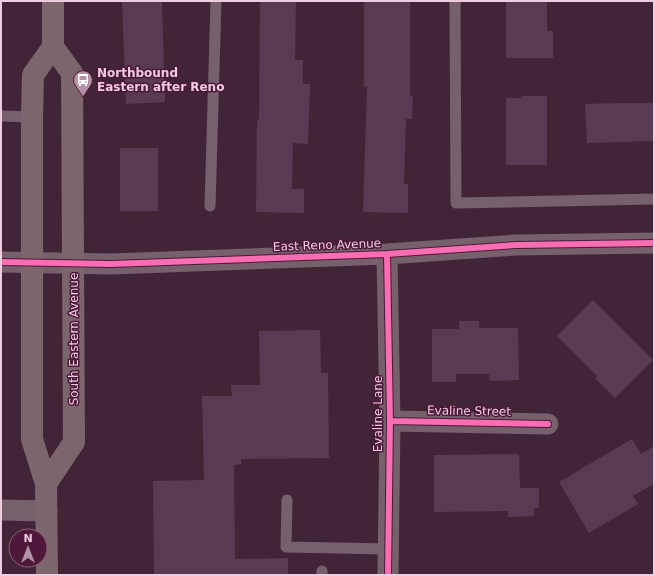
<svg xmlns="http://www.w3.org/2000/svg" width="655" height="576" font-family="'DejaVu Sans',sans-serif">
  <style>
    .building { fill: #583b53 }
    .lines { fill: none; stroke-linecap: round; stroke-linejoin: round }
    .service { stroke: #76606c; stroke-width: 11 }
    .minor { stroke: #76606c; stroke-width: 21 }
    .primary { stroke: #7c656d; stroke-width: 22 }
    .cycleway-casing { stroke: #4e183a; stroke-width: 8 }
    .cycleway { stroke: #f96db3; stroke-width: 6 }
    .labels { text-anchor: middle; stroke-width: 3; stroke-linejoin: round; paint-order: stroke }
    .poi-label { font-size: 12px; font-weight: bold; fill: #efccdf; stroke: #4e183a; text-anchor: start }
    .street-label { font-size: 12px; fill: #efccdf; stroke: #4e183a }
  </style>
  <rect width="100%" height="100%" fill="#412536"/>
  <path class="building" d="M122,1H162L165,102L126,104Z
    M260,1H296L295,60H303V84H310L308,144L293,143L292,189H304V213L256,212L257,120H259Z
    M364,1H410V96H413L412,119H406L404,184H408V213L363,212L367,87H364Z
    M506,1H547V31H553V58H506Z
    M521,96H547V165H506V98H521Z
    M624,103H654V141L587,143L585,104Z
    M120,148H158V211H120Z
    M593,300L653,360L615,398L595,378L597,376L557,336Z
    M459,321H479V328H518L519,380L490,381L489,374H456V382H432V329H459Z
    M320,330L321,373H328L329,458L241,459V464L234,465L235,559L288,558V575H154L153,481L204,480L202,396H232L231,385H260L259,331Z
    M632,439L641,454L654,446V484L633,496L638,504L589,533L559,482Z
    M519,454L520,488H539V508H534V516L508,517V511L434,512V455Z"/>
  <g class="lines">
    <path class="service" d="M455,1L456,203L654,199
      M1,116L32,117
      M210,206L216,1
      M287,500L286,547L388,549
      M322,571V575"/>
    <path class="minor" d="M387,254L390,421L388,575
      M1,262L111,264L387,254L516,245L654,243
      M390,421L548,424
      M1,510L47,511"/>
    <path class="primary" d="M46,484L74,442L72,73L53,47
      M47,575L46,484L32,439V117L33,75L53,47V1"/>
    <g class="cycleway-casing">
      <path id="cycleway" d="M387,254L390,421L388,575
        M1,262L111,264L387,254L516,245L654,243
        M390,421L548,424"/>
    </g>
    <use href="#cycleway" class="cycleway"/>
  </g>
  <defs>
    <g id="bus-pin" transform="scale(1)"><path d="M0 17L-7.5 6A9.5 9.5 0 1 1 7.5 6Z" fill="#b292a4" stroke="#4e183a"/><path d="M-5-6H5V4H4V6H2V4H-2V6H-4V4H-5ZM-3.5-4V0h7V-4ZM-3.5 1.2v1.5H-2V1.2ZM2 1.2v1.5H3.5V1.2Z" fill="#fff"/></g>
  </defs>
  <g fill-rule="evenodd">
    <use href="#bus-pin" x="83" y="80"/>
  </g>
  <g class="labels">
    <g class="poi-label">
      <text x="97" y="77">Northbound<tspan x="97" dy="14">Eastern after Reno</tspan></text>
    </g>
    <g class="street-label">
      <text transform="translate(327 245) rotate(-2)" y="4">East Reno Avenue</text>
      <text transform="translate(74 339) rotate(-90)" y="4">South Eastern Avenue</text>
      <text transform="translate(469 411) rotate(1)" y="4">Evaline Street</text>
      <text transform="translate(378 414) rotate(-90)" y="4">Evaline Lane</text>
    </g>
  </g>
  <rect width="655" height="576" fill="none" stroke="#efccdf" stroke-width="4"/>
  <g transform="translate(28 548)"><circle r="19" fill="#4e183a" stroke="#8e607c"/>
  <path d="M0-3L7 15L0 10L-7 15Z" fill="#b292a4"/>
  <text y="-6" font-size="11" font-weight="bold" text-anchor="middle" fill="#efccdf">N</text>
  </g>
</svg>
